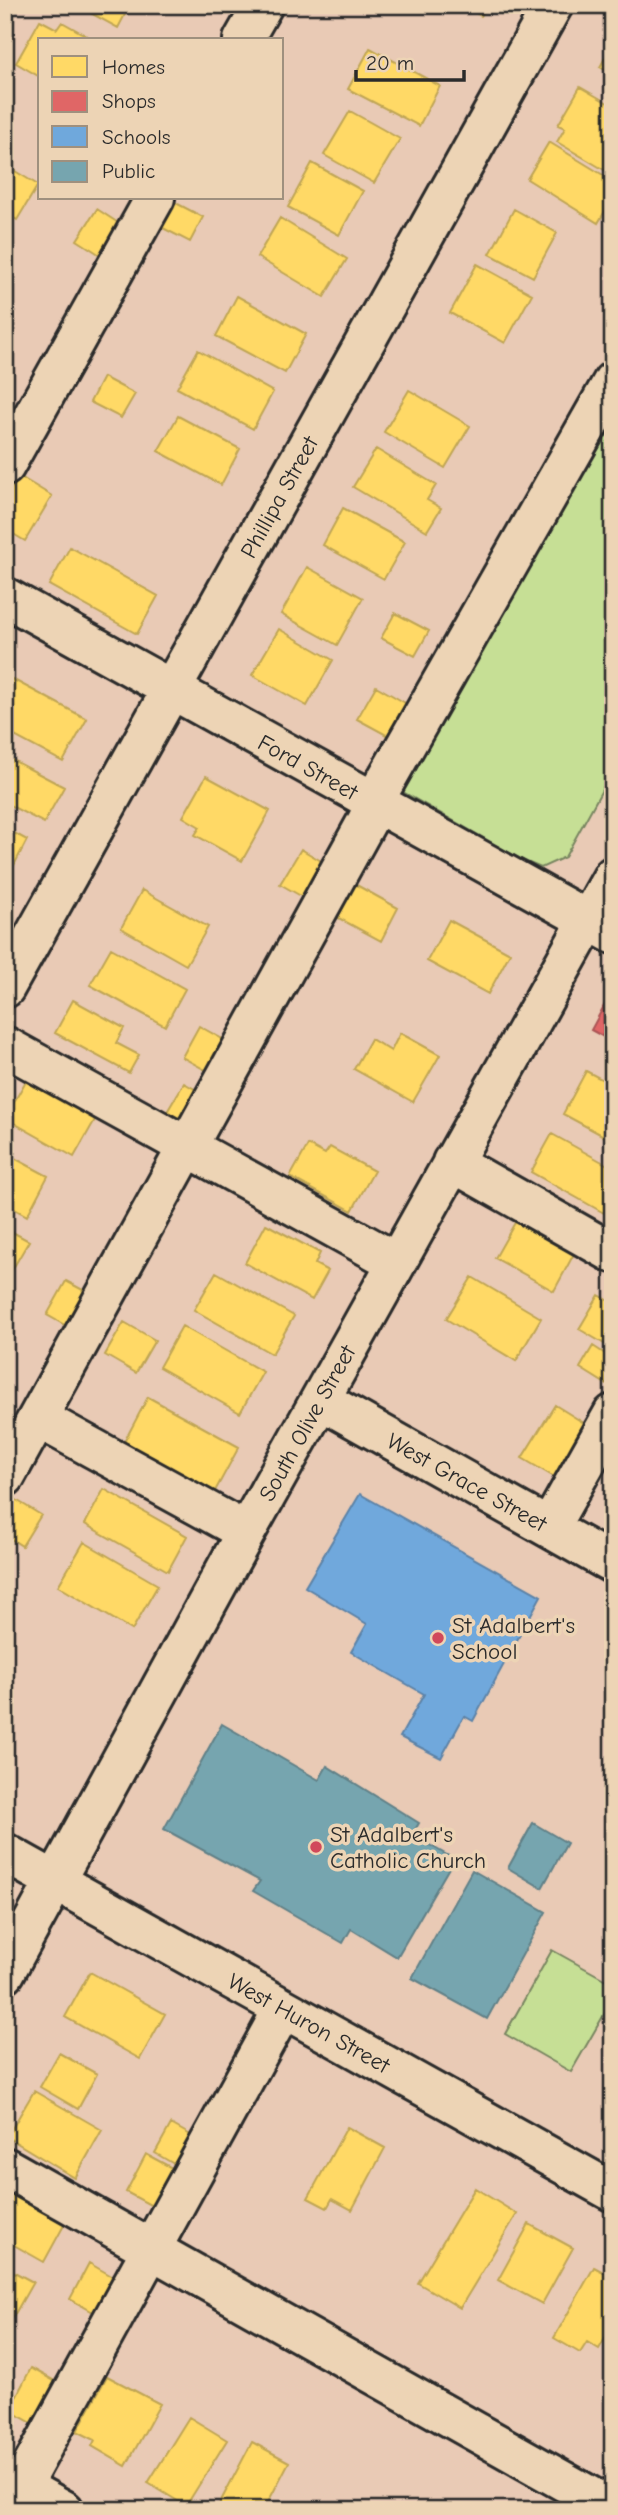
<svg xmlns="http://www.w3.org/2000/svg" width="618" height="2515" font-family="'Comic Neue',sans-serif">
  <style>
    .green { fill: #c6df95; stroke: #788560; stroke-width: 2 }
    .homes { fill: #ffd966; stroke: #bfa554; stroke-width: 2 }
    .shops { fill: #e06666; stroke: #aa5454; stroke-width: 2 }
    .schools { fill: #6fa8dc; stroke: #5b82a7; stroke-width: 2 }
    .public { fill: #76a5af; stroke: #608087; stroke-width: 2 }
    .lines { fill: none; stroke-linecap: round; stroke-linejoin: round }
    .minor-casing { stroke: #2b2b2b; stroke-width: 44 }
    .minor { stroke: #edd4b5; stroke-width: 38 }
    .poi-dot { fill: #d1495b; stroke: #edd4b5; stroke-width: 2.5 }
    .labels { text-anchor: middle; stroke-width: 7; stroke-linejoin: round; paint-order: stroke }
    .street-label { font-size: 23px; fill: #2b2b2b; stroke: #edd4b5 }
    .poi-label { font-size: 23px; fill: #2b2b2b; stroke: #edd4b5; text-anchor: start }
  </style>
  <rect width="100%" height="100%" fill="#e9cab5"/>
  <filter id="ink" filterUnits="userSpaceOnUse"><feTurbulence type="fractalNoise" baseFrequency=".0143" numOctaves="2"/><feDisplacementMap in="SourceGraphic" scale="14" xChannelSelector="R" yChannelSelector="G"/><feConvolveMatrix kernelMatrix="1 2 1 2 8 2 1 2 1" color-interpolation-filters="sRGB"/></filter>
  <g filter="url(#ink)">
    <path class="green" d="M613,403V770L565,857L541,868L522,860L396,788Z
      M552,1950L613,1984V1999L571,2072L505,2034Z"/>
    <path class="homes" d="M76,5H130L118,28Z
      M462,5H488L481,16Z
      M40,20L57,29L62,22L94,40H40V77L16,63Z
      M613,43V74L600,67Z
      M370,48L440,86L419,126L348,89Z
      M580,87L613,106V161L606,171L557,142L565,128L558,125Z
      M350,111L400,139L374,183L324,155Z
      M549,142L613,181V198L598,223L527,179Z
      M312,163L363,191L339,235L288,207Z
      M5,165L38,185L17,220L5,213Z
      M172,201L203,217L190,242L159,226Z
      M97,209L129,230L108,260L77,240Z
      M514,209L557,233L533,277L490,254Z
      M280,218L347,259L324,297L257,257Z
      M477,264L532,294L505,343L450,313Z
      M237,296L306,334L285,373L216,336Z
      M198,350L273,392L253,429L177,388Z
      M103,377L135,394L121,418L90,402Z
      M409,390L470,426L445,468L384,432Z
      M5,401L15,406L5,423Z
      M178,416L240,449L221,485L158,451Z
      M376,449L436,485L427,500L441,508L427,531L353,487Z
      M19,476L52,496L25,541L5,529V498Z
      M343,508L405,542L384,579L323,545Z
      M70,547L158,596L137,634L49,585Z
      M307,567L363,598L337,645L281,614Z
      M395,613L429,631L415,656L381,638Z
      M279,629L333,660L307,706L252,675Z
      M12,679L87,719L63,762L5,731V692Z
      M376,686L419,711L401,743L357,719Z
      M5,756L64,787L44,823L5,803Z
      M206,776L270,811L242,861L195,835L200,827L183,817Z
      M5,828L27,840L7,879L5,878Z
      M301,849L333,868L313,903L280,884Z
      M351,882L398,908L381,941L333,915Z
      M142,890L208,927L186,965L121,928Z
      M449,920L510,953L488,994L427,961Z
      M111,948L185,989L165,1026L90,985Z
      M73,1000L124,1028L116,1043L139,1055L129,1073L55,1033Z
      M199,1026L235,1046L218,1077L182,1057Z
      M400,1033L440,1055L413,1102L354,1069L371,1039L391,1051Z
      M586,1071L613,1085V1141L563,1114Z
      M27,1079L96,1118L74,1157L5,1118Z
      M184,1083L207,1096L187,1131L164,1117Z
      M552,1134L613,1168V1197L604,1213L531,1172Z
      M308,1145L325,1154L330,1147L374,1171L352,1211L290,1177Z
      M5,1153L48,1176L27,1216L5,1204Z
      M517,1219L575,1252L554,1291L495,1258Z
      M266,1224L320,1253L315,1264L328,1271L312,1300L245,1263Z
      M5,1228L29,1241L5,1282Z
      M216,1272L294,1316L272,1354L194,1310Z
      M472,1277L541,1318L516,1361L446,1319Z
      M66,1281L96,1297L77,1332L47,1315Z
      M599,1295L613,1303V1349L579,1329Z
      M124,1322L155,1340L136,1373L105,1355Z
      M182,1326L263,1372L240,1413L159,1367Z
      M593,1346L613,1359V1379L609,1386L580,1368Z
      M148,1397L239,1447L214,1493L123,1444Z
      M555,1405L592,1428L559,1480L522,1458Z
      M104,1489L187,1536L168,1571L85,1524Z
      M13,1498L41,1515L22,1546L5,1535V1510Z
      M84,1542L158,1585L132,1630L58,1586Z
      M90,1972L165,2014L140,2059L65,2017Z
      M59,2053L97,2074L78,2109L40,2087Z
      M34,2091L102,2130L75,2178L7,2137Z
      M171,2124L203,2142L186,2171L155,2153Z
      M347,2127L385,2148L352,2210L332,2199L327,2208L308,2198Z
      M146,2154L185,2175L165,2213L126,2192Z
      M5,2184L68,2218L44,2262L5,2240Z
      M475,2188L517,2214L460,2308L418,2283Z
      M529,2224L573,2248L542,2304L498,2280Z
      M89,2263L124,2283L104,2318L70,2299Z
      M5,2267L33,2282L8,2326L5,2325Z
      M594,2267L613,2277V2325L599,2349L587,2342L580,2353L554,2338Z
      M31,2368L69,2389L46,2431L9,2410Z
      M107,2376L160,2404L126,2466L92,2446L95,2440L77,2431Z
      M189,2417L227,2440L186,2506L148,2483Z
      M252,2442L289,2462L264,2510H216Z"/>
    <path class="shops" d="M610,995L613,997V1042L591,1030Z"/>
    <path class="schools" d="M360,1494L541,1596L473,1721L464,1716L441,1758L400,1737L424,1694L351,1652L367,1624L305,1587Z"/>
    <path class="public" d="M222,1724L319,1780L327,1766L419,1823L412,1835L454,1859L397,1957L351,1929L343,1943L253,1891L260,1881L164,1829Z
      M533,1823L567,1843L542,1888L508,1868Z
      M472,1870L546,1912L487,2019L412,1978Z"/>
    <g class="lines">
      <g class="minor-casing">
        <path id="minor" d="M243,40L263,5
          M5,466L155,198
          M5,597L613,934
          M5,988L553,5
          M5,1046L396,1262
          M452,1162L613,1253
          M321,1400L613,1564
          M38,1418L246,1532
          M5,1477L367,821L382,787L613,381
          M549,1528L613,1414
          M5,1853L613,2192
          M5,1973L246,1532L613,876
          M5,2167L613,2509
          M5,2477L64,2510
          M8,2510L283,2009"/>
      </g>
      <use href="#minor" class="minor"/>
    </g>
  </g>
  <g class="poi-dot">
    <circle cx="438" cy="1638" r="7"/>
    <circle cx="316" cy="1847" r="7"/>
  </g>
  <g class="labels">
    <g class="street-label">
      <text transform="translate(279 497) rotate(-61)" y="8">Phillipa Street</text>
      <text transform="translate(308 767) rotate(29)" y="8">Ford Street</text>
      <text transform="translate(307 1423) rotate(-61)" y="8">South Olive Street</text>
      <text transform="translate(467 1482) rotate(29)" y="8">West Grace Street</text>
      <text transform="translate(309 2023) rotate(29)" y="8">West Huron Street</text>
    </g>
    <g class="poi-label">
      <text x="452" y="1633">St Adalbert's<tspan x="452" dy="26">School</tspan></text>
      <text x="330" y="1842">St Adalbert's<tspan x="330" dy="26">Catholic Church</tspan></text>
    </g>
  </g>
  <rect width="618" height="2515" fill="none" stroke="#edd4b5" stroke-width="28"/>
  <rect x="14" y="14" width="590" height="2487" fill="none" stroke="#2b2b2b" stroke-width="2.5" filter="url(#ink)"/>
  <rect x="38" y="38" width="245" height="161" fill="#edd4b5" stroke="#9f907e" stroke-width="2"/>
  <rect x="52" y="56" width="35" height="21" fill="#ffd966" stroke="#9f907e" stroke-width="2"/>
  <text x="102" y="74" font-size="21" fill="#2b2b2b">Homes</text>
  <rect x="52" y="91" width="35" height="21" fill="#e06666" stroke="#9f907e" stroke-width="2"/>
  <text x="102" y="108" font-size="21" fill="#2b2b2b">Shops</text>
  <rect x="52" y="126" width="35" height="21" fill="#6fa8dc" stroke="#9f907e" stroke-width="2"/>
  <text x="102" y="144" font-size="21" fill="#2b2b2b">Schools</text>
  <rect x="52" y="161" width="35" height="21" fill="#76a5af" stroke="#9f907e" stroke-width="2"/>
  <text x="102" y="178" font-size="21" fill="#2b2b2b">Public</text>
  <path d="M356 70v10h108v-10" fill="none" stroke="#2b2b2b" stroke-width="3.5"/>
  <text x="366" y="70" font-size="21" fill="#2b2b2b" stroke="#edd4b5" stroke-width="5" paint-order="stroke">20 m</text>
</svg>
